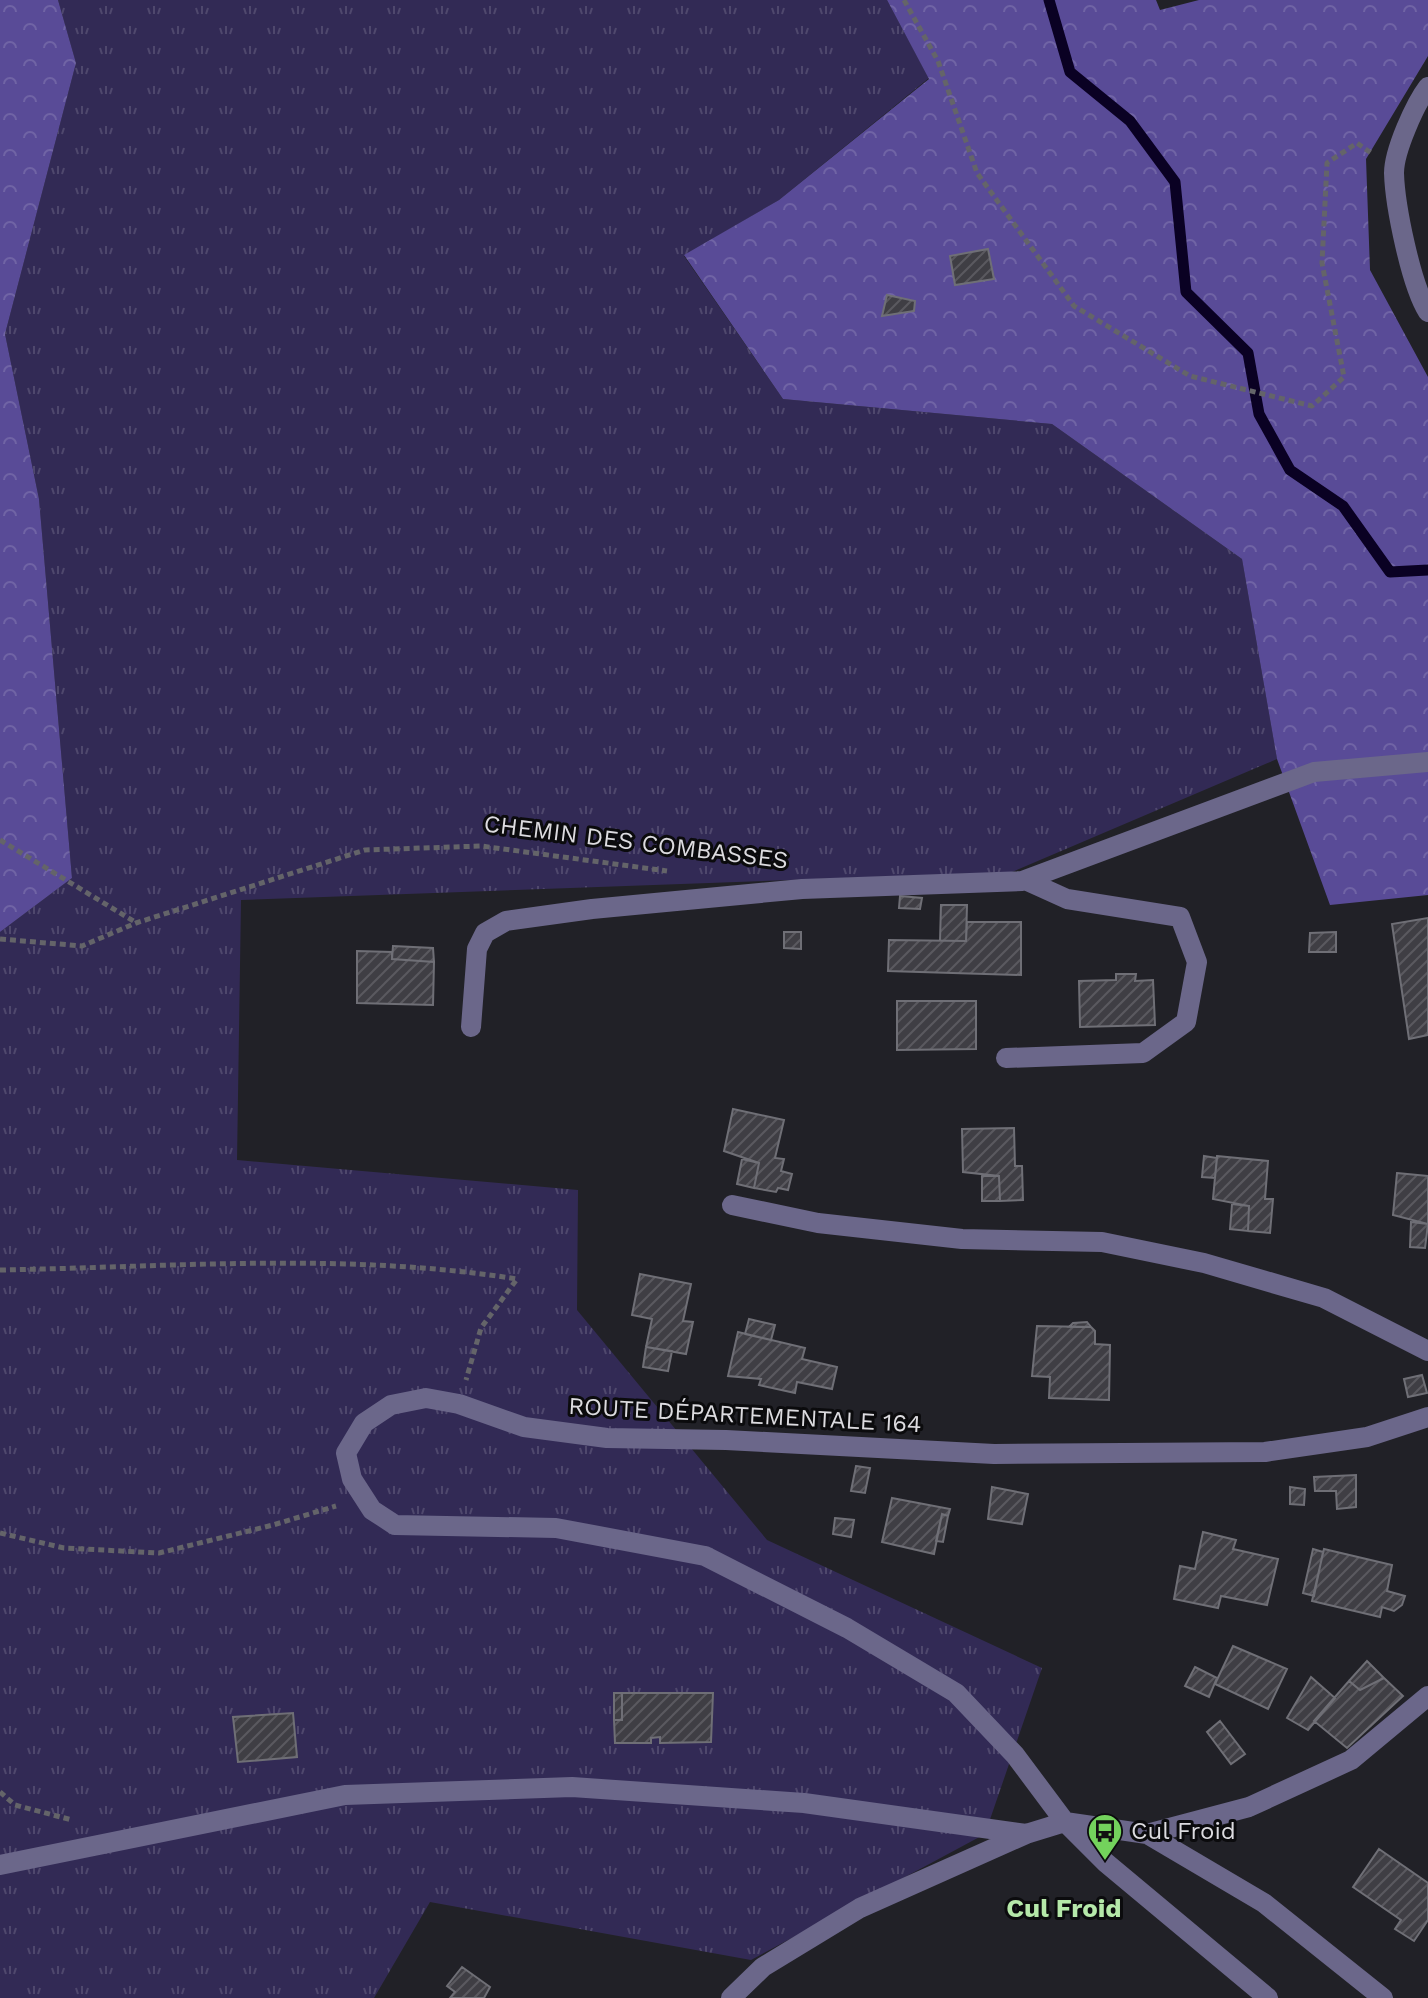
<svg xmlns="http://www.w3.org/2000/svg" width="1428" height="1998" font-family="'Work Sans',sans-serif">
  <style>
    .grass { fill: url(#grass-tufts) }
    .forest { fill: url(#forest-crowns) }
    .lines { fill: none; stroke-linecap: round; stroke-linejoin: round }
    .stream { stroke: #0a0123; stroke-width: 11 }
    .building { fill: url(#building-hatch); stroke: #6f6f76; stroke-width: 2 }
    .path { stroke: #646469; stroke-width: 5; stroke-dasharray: 6 4; stroke-linecap: butt }
    .minor { stroke: #6b678a; stroke-width: 20 }
    .labels { text-anchor: middle; stroke-width: 6; stroke-linejoin: round; paint-order: stroke }
    .street-label { font-size: 24px; fill: #dcdbdf; stroke: #0b0b0d }
    .poi-label { font-size: 24px; fill: #dcdbdf; stroke: #0b0b0d; text-anchor: start }
    .neighbourhood-label { font-size: 26px; font-weight: bold; fill: #b5e8a9; stroke: #0b0b0d }
  </style>
  <defs>
    <pattern id="grass-tufts" width="24" height="20" patternUnits="userSpaceOnUse" patternTransform="scale(2)"><rect width="24" height="20" fill="#322a55"/><path d="M3 7l-1-3M5 7V3M7 7l1-3M15 17l-1-3M17 17v-4M19 17l1-3" fill="none" stroke="#4f486d"/></pattern>
    <pattern id="forest-crowns" width="20" height="18" patternUnits="userSpaceOnUse" patternTransform="scale(2)"><rect width="20" height="18" fill="#594b97"/><path d="M2 6a3 3 0 1 1 6 0M12 15a3 3 0 1 1 6 0" fill="none" stroke="#7064a5"/></pattern>
    <pattern id="building-hatch" width="6" height="6" patternUnits="userSpaceOnUse" patternTransform="scale(2)"><rect width="6" height="6" fill="#3f3e44"/><path d="M-1 1l2-2M0 6l6-6M5 7l2-2" fill="none" stroke="#5a595f"/></pattern>
  </defs>
  <rect width="100%" height="100%" fill="#212127"/>
  <path class="grass" d="M58,0H887L929,78L779,200L684,256L783,399L1052,424L1242,559L1277,759L1012,872L241,900L237,1160L578,1190L577,1310L767,1540L1042,1668L985,1834L751,1960L430,1902L374,1998H0V932L72,878L39,499L5,334L76,63Z"/>
  <path class="forest" d="M0,0H58L76,63L5,334L39,499L72,878L0,932Z
    M887,0H1156L1160,10L1199,0H1428V56L1366,159L1370,270L1428,377V895L1330,905L1277,759L1242,559L1052,424L783,399L684,255L779,200L929,79Z"/>
  <g class="lines">
    <path class="stream" d="M1049,0L1070,72L1130,121L1175,182L1186,292L1248,353L1259,414L1290,470L1343,506L1390,572L1428,570"/>
  </g>
  <path class="building" d="M988,249L994,279L955,285L950,256Z
    M887,295L915,301L914,311L882,316Z
    M900,896L922,898L920,909L899,908Z
    M941,905H967L966,941H940Z
    M1428,918V1035L1409,1039L1392,924Z
    M967,922H1021V975L888,971L889,940L966,941Z
    M784,932H801V949L784,948Z
    M1336,932V952H1309L1310,933Z
    M393,946L433,948L434,962L392,959Z
    M357,951L392,952V959L434,962L433,1005L357,1003Z
    M1116,974H1136L1135,981L1153,980L1155,1025L1080,1027L1079,981L1116,980Z
    M897,1001H976V1049L897,1050Z
    M733,1109L784,1120L775,1158L784,1159L781,1171L792,1174L788,1190L778,1188L776,1192L754,1188L759,1163L724,1151Z
    M1014,1128L1015,1166H1022L1023,1200L1000,1201L999,1176L963,1172L962,1129Z
    M1204,1156L1217,1158L1215,1178L1202,1177Z
    M1217,1156L1268,1161L1265,1199H1273L1270,1233L1248,1231L1249,1206L1213,1199Z
    M742,1159L759,1163L754,1188L737,1184Z
    M1397,1173L1428,1176V1224L1393,1215Z
    M982,1176H999L1000,1201H982Z
    M1232,1204L1249,1206L1248,1231L1230,1229Z
    M1411,1222L1428,1224L1425,1248L1410,1247Z
    M640,1274L691,1284L683,1321L693,1322L686,1354L646,1347L652,1319L632,1315Z
    M749,1319L775,1325L771,1340L745,1334Z
    M1087,1322L1091,1327H1069L1073,1323Z
    M1037,1326L1091,1327L1095,1331V1344L1110,1345L1109,1400L1049,1398L1050,1377L1032,1376Z
    M738,1332L805,1348L802,1359L837,1367L832,1389L797,1382L795,1393L759,1385L761,1379L728,1376Z
    M646,1347L672,1351L668,1371L643,1367Z
    M1422,1375L1427,1393L1408,1397L1404,1379Z
    M856,1466L870,1468L865,1493L851,1491Z
    M1356,1475V1507L1337,1509L1336,1491H1315L1314,1477Z
    M992,1487L1028,1494L1022,1524L988,1519Z
    M1290,1487L1305,1489L1304,1505L1290,1504Z
    M892,1498L950,1509L948,1516L942,1514L934,1554L882,1542Z
    M942,1514L948,1516L943,1542L936,1541Z
    M835,1518L854,1520L851,1537L833,1534Z
    M1203,1532L1236,1540L1233,1549L1278,1559L1267,1605L1221,1596L1218,1608L1174,1599L1180,1566L1195,1569Z
    M1313,1549L1323,1552L1314,1596L1303,1593Z
    M1324,1549L1392,1565L1387,1591L1405,1596L1402,1605L1394,1611L1382,1607L1380,1617L1312,1601Z
    M1233,1646L1287,1669L1268,1709L1215,1684Z
    M1367,1661L1384,1678L1360,1690L1349,1681Z
    M1195,1667L1217,1678L1209,1697L1185,1686Z
    M1311,1677L1335,1698L1308,1730L1287,1718Z
    M1384,1678L1403,1696L1347,1748L1314,1721L1349,1681L1360,1690Z
    M614,1693H622V1720H614Z
    M622,1693H713L711,1742L660,1743V1737L651,1738V1743H615L614,1720H622Z
    M293,1713L297,1757L238,1762L233,1717Z
    M1220,1721L1245,1754L1231,1764L1207,1732Z
    M1379,1849L1428,1883V1920L1414,1941L1395,1929L1401,1920L1353,1887Z
    M462,1967L490,1987L484,1998H450L455,1992L447,1986Z"/>
  <g class="lines">
    <path class="path" d="M904,0L938,61L977,173L1074,306L1190,376L1312,406L1344,377L1322,263L1327,163L1357,143L1371,153
      M0,840L135,922
      M0,939L82,946L136,923L365,850L481,846L667,871
      M0,1270C171,1267 348,1252 517,1279L481,1328L466,1380
      M0,1533L64,1548L159,1553L273,1525L336,1506
      M0,1792L15,1805L72,1820"/>
    <path class="minor" d="M1428,87C1415,104 1394,151 1394,173C1395,206 1411,285 1428,312
      M471,1027L477,949L485,933L506,921L592,909L802,889L1022,881L1314,772L1428,762
      M1006,1058L1143,1053L1186,1022L1197,962L1180,917L1067,899L1025,880
      M732,1205L818,1223L962,1239L1102,1242L1204,1263L1324,1298L1428,1351
      M1147,1834L1264,1903L1383,1998
      M0,1865L345,1795L572,1787L804,1803L1026,1834
      M731,1998L763,1967L860,1908L1026,1834L1065,1822L1147,1834L1249,1807L1351,1760L1428,1696
      M1268,1998L1105,1862L1065,1822L1015,1755L956,1693L847,1628L705,1556L556,1528L395,1525L372,1510L352,1479L346,1453L364,1423L391,1405L426,1398L459,1404L524,1427L607,1438L726,1440L994,1454L1265,1452L1367,1437L1428,1417"/>
  </g>
  <defs>
    <g id="bus-pin" transform="scale(1.8)"><path d="M0 17L-7.5 6A9.5 9.5 0 1 1 7.5 6Z" fill="#73d25c" stroke="#0b0b0d"/><path d="M-5-6H5V4H4V6H2V4H-2V6H-4V4H-5ZM-3.5-4V0h7V-4ZM-3.5 1.2v1.5H-2V1.2ZM2 1.2v1.5H3.5V1.2Z" fill="#111"/></g>
  </defs>
  <g fill-rule="evenodd">
    <use href="#bus-pin" x="1105" y="1831"/>
  </g>
  <g class="labels">
    <g class="street-label">
      <text transform="translate(636 842) rotate(7)" y="8">CHEMIN DES COMBASSES</text>
      <text transform="translate(745 1415) rotate(3)" y="8">ROUTE DÉPARTEMENTALE 164</text>
    </g>
    <g class="poi-label">
      <text x="1131" y="1839">Cul Froid</text>
    </g>
    <g class="neighbourhood-label">
      <text x="1064" y="1917">Cul Froid</text>
    </g>
  </g>
</svg>
